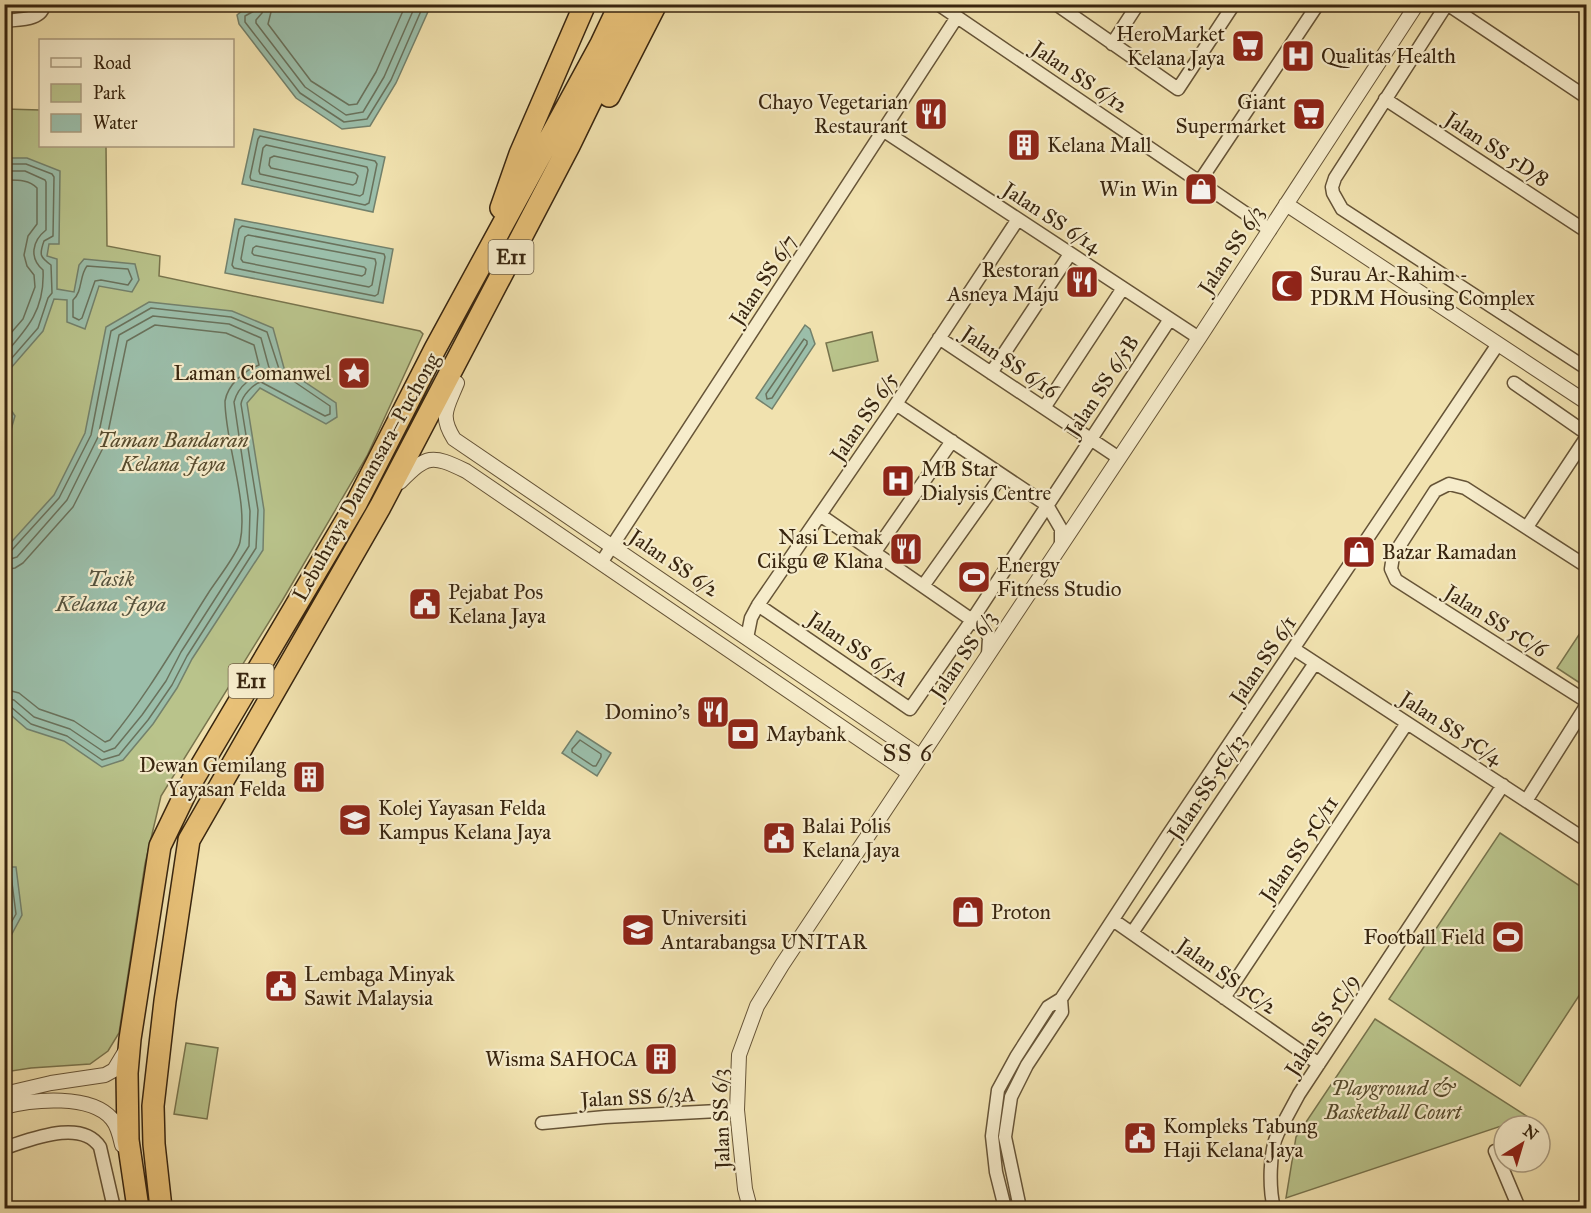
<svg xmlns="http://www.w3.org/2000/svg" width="1591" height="1213" font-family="'IM FELL Great Primer',serif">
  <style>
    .green { fill: #b9c38b; stroke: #78744d; stroke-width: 1.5 }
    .water { fill: #9bbeaa; stroke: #73816c; stroke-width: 1.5 }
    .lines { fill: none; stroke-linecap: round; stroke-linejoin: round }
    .shore { stroke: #6a725c; stroke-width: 1.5 }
    .minor-casing { stroke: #665437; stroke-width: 15 }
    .tertiary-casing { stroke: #665437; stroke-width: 16 }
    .motorway-casing { stroke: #38250f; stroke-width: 24 }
    .minor { stroke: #f6eccb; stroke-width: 12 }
    .tertiary { stroke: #f6eccb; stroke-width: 14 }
    .motorway { stroke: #e8c178; stroke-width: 21 }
    .labels { text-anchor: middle; stroke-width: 4.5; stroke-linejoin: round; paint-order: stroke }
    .shield { fill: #f6eccb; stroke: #716147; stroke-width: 1.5 }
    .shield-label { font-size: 20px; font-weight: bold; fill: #38250f }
    .poi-label { font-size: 21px; fill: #38250f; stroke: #f6eccb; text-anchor: start }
    .street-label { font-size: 21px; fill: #38250f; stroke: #f6eccb }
    .park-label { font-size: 21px; font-style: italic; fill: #584c2e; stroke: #f6eccb }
    .water-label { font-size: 22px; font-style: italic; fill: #56533e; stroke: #f6eccb }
    .quarter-label { font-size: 24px; letter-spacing: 1.5px; fill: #38250f; stroke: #f6eccb }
  </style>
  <rect width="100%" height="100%" fill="#f1e2af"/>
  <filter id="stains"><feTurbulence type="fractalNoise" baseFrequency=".00333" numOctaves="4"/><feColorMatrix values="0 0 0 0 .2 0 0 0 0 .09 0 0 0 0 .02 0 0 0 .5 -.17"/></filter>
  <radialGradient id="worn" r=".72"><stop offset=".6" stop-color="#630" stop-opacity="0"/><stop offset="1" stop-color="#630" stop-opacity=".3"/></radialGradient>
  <path class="green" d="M5,109L40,110V146H106L107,246L160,256L159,276L420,331L423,334L367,456L282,601L161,796L145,864L119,1033L108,1051L90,1064L31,1068L5,1072Z
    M872,332L878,361L833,371L826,343Z
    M1586,624V687L1557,668Z
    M1500,833L1586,890V985L1520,1086L1389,999Z
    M1375,1019L1528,1117L1286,1198L1296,1137Z
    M186,1043L218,1048L207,1119L174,1114Z"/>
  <path class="water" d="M258,5V4L431,5L396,83L370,126L342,129L296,98L239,24L237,15L243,10Z
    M254,129L385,157L373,212L242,184Z
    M5,158H27L60,171L59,244H49L47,256L57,259V289L74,292L79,265L84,259L135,264L139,280L132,292L99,286L85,329L67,322V300L54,299L43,331L10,369L5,390Z
    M235,219L393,249L383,303L225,273Z
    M149,302L232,311L273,328L284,368L336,403L337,417L326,424L260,388L247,403L264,510L263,550L192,659L177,688L153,724L123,760L102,767L64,741L27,729L5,710V549L54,495L85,433L106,327Z
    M805,325L810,329L815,344L772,409L756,398Z
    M5,401L15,416L5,451Z
    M577,731L611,753L597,776L562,753Z
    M5,862L8,867H16L22,915L5,947Z"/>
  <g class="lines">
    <path class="shore" d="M256,4L254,11L245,16V22L300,93L344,122L367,119L391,80L424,4
      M264,4L262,13L256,20V23L305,87L346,115L363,112L384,77L416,4
      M273,4L268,24L311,81L349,105L357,104L376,72L406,4
      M260,136L375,161L377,164L369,203L365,205L251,180L250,177L258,139Z
      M266,145L367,167L368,170L363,194L360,196L260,174L259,171L263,148Z
      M274,156L355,173L358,176L356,183L353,185L271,168L269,165L270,158Z
      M4,164H26L52,174L54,177L53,236L44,241C39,255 40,257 51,265L52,293L48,298L38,328L4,367
      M4,171H25L45,180L46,182V230C32,241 29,258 43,270C45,309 28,328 4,355
      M4,180C16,180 29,179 37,188V224L28,236L24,255L27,266L34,275L35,287L23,319L4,341
      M242,226L384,254L385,257L378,294L375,296L234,268L232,265L239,229Z
      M248,235L375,259L376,263L372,285L369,287L243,262L241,259L245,237Z
      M256,246L364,267L366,269L365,274L362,276L254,255L252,253L253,248Z
      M87,266L128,269L132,279L128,285L101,280L95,281L82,318L79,320L73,317V300C83,291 79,276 87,266Z
      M804,339L807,341V344L772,398L767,399L766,394Z
      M4,553L11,551L59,498L91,435L111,331L151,308L231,317L267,332L280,372L330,406V414L325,416L261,382C253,384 242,396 241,404L258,510L256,548L187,656L172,685L148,720L119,755L102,760L67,736L31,724L11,707L4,706
      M4,561L17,557L67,500L98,437L119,335L153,316L229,324L261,338L271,375L269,377C253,372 238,387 234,402L250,511L249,546L181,652L166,681L142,715L115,748L104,752L70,729L34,717L14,700L4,698
      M4,570L15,568L23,563L73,507L106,442L127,341L155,325L226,333L254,345L259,365C244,371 228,384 225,401C225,443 249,502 240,542C238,553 216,581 209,592C177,642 148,694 110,740L105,742L74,721L39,709L19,693L4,689
      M580,740L601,754V757L596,766H593L572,752V749Z
      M4,872L11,875L16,914L4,935"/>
    <g class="minor-casing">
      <path id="minor" d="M938,4L1270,230
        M1056,4L1178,89L1234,4
        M4,21C18,19 42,21 44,4
        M1112,44L1138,4
        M1586,97L1447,4L1335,178L1332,187L1333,193L1342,209L1586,368
        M1385,99L1586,231
        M884,131L1199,338
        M1200,181L1318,4
        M939,338L1119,458
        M991,373L1070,254
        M1514,383L1586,433
        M896,404L1047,505L1061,529V545
        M1044,408L1123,288
        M820,515L985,629L989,638L988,655
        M1527,527L1586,438
        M874,553L952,441
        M601,563L957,17
        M1586,566L1465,488L1449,484L1435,491L1393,556L1391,569L1396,580L1586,701
        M923,586L1002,475
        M758,605L910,709L972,620L1170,319
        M747,638L751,618L758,605L892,410L1018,219
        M1294,649L1586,840
        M1526,801L1586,706
        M1113,920L1319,1064
        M1132,933L1315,663
        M1224,998L1407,723
        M542,1123L605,1117L737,1110
        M4,1148C30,1140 81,1118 100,1147L114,1208
        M1495,1151L1519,1208
        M1005,1208L996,1172L992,1136L998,1090L1016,1057L1048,1007L1061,999L1168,835L1498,344
        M1020,1208L1005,1137L1011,1097L1027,1065L1062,1012L1061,999
        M1274,1208C1269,1189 1269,1151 1278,1133L1299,1094L1503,785"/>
    </g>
    <g class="tertiary-casing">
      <path id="tertiary" d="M1286,204L1586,402
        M457,383C447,408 439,415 454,439L920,756
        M400,482C427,455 431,454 466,471L909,773
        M4,1094L51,1083L105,1075L114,1070L126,1050
        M4,1107C34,1099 91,1094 112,1119C118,1126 120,1136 122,1145
        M750,1208L745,1189L737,1110L739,1055L757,1006L782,965L1199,338L1417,4"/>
    </g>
    <g class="motorway-casing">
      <path id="motorway" d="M609,96L656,4
        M501,208L520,154L585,4
        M138,1208L128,1140L127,1073L130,1039L160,846L188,788L356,504L435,349L601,44L620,4
        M161,1208L154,1144L153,1106L165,1001L189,840L380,507L569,146L638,4"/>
    </g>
    <use href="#minor" class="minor"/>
    <use href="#tertiary" class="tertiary"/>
    <use href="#motorway" class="motorway"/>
  </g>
  <defs>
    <g id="supermarket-square" transform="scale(1.725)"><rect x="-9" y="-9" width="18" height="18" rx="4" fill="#8f2418" stroke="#f6eccb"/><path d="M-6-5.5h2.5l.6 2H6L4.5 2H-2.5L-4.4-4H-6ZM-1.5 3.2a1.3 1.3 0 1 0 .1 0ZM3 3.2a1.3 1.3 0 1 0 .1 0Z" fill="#fff"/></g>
    <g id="hospital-square" transform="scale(1.725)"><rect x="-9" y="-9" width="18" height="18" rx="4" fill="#8f2418" stroke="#f6eccb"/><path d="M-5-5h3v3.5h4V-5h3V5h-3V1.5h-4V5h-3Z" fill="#fff"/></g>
    <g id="restaurant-square" transform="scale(1.725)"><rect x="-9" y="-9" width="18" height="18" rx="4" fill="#8f2418" stroke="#f6eccb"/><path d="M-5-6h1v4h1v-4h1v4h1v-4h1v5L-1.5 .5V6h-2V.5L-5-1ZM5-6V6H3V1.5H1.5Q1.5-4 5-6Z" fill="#fff"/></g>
    <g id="building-square" transform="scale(1.725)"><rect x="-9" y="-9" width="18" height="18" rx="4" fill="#8f2418" stroke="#f6eccb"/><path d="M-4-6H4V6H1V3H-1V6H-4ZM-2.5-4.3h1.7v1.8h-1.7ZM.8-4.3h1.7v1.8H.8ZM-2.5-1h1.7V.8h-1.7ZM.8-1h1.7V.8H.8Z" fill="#fff"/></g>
    <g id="shop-square" transform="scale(1.725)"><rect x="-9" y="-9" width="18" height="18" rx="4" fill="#8f2418" stroke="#f6eccb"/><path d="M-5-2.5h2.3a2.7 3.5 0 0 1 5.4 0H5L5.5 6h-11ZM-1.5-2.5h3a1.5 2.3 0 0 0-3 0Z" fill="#fff"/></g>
    <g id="mosque-square" transform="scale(1.725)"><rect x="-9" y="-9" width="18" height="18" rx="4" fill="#8f2418" stroke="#f6eccb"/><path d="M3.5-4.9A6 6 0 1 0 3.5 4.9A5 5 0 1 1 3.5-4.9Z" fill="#fff"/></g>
    <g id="sight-square" transform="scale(1.725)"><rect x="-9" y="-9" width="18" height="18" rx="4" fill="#8f2418" stroke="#f6eccb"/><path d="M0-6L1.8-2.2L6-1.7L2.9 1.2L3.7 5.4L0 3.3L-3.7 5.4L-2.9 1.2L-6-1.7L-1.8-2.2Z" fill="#fff"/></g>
    <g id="stadium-square" transform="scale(1.725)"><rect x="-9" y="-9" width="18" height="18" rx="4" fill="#8f2418" stroke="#f6eccb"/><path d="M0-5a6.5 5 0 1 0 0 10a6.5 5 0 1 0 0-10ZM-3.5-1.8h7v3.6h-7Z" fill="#fff"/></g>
    <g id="civic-square" transform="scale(1.725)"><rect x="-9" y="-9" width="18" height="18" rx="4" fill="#8f2418" stroke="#f6eccb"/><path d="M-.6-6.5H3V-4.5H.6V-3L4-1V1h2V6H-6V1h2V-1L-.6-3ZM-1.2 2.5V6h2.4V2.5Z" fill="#fff"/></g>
    <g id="bank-square" transform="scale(1.725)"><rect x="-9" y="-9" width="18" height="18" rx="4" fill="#8f2418" stroke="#f6eccb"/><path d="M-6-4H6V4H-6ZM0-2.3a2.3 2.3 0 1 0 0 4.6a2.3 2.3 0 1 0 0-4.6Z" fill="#fff"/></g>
    <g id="university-square" transform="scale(1.725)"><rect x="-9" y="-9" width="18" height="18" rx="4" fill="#8f2418" stroke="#f6eccb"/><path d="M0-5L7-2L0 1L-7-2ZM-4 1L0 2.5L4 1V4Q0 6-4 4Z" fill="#fff"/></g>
  </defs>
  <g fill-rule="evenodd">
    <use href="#supermarket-square" x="1248" y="46"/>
    <use href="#hospital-square" x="1298" y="56"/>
    <use href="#restaurant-square" x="931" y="114"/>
    <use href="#supermarket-square" x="1309" y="114"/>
    <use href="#building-square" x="1024" y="145"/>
    <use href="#shop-square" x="1201" y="189"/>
    <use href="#restaurant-square" x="1082" y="282"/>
    <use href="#mosque-square" x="1287" y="286"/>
    <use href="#sight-square" x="354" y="373"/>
    <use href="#hospital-square" x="898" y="481"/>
    <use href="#restaurant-square" x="906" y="549"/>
    <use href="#shop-square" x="1359" y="552"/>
    <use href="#stadium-square" x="974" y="577"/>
    <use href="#civic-square" x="425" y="604"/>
    <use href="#restaurant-square" x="713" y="712"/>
    <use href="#bank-square" x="743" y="734"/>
    <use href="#building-square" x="309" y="777"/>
    <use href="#university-square" x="355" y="820"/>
    <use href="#civic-square" x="779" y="838"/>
    <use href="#shop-square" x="968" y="912"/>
    <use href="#university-square" x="638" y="930"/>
    <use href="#stadium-square" x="1508" y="937"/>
    <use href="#civic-square" x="281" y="986"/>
    <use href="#building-square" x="661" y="1059"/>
    <use href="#civic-square" x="1140" y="1138"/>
  </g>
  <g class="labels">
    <g class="shield">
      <rect x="488.5" y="240" width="45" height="34" rx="4.5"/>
      <rect x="228.5" y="664" width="45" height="34" rx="4.5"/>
    </g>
    <g class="shield-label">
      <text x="511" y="264">E11</text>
      <text x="251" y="688">E11</text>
    </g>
    <g class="poi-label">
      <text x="1225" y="41" text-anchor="end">HeroMarket<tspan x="1225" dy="24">Kelana Jaya</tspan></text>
      <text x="1321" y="63">Qualitas Health</text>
      <text x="908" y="109" text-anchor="end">Chayo Vegetarian<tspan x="908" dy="24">Restaurant</tspan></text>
      <text x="1286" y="109" text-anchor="end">Giant<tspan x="1286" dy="24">Supermarket</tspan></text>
      <text x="1047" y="152">Kelana Mall</text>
      <text x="1178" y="196" text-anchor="end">Win Win</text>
      <text x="1059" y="277" text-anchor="end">Restoran<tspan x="1059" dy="24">Asneya Maju</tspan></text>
      <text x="1310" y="281">Surau Ar-Rahim -<tspan x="1310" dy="24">PDRM Housing Complex</tspan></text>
      <text x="331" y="380" text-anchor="end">Laman Comanwel</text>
      <text x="921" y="476">MB Star<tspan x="921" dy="24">Dialysis Centre</tspan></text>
      <text x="883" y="544" text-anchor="end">Nasi Lemak<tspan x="883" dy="24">Cikgu @ Klana</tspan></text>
      <text x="1382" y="559">Bazar Ramadan</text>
      <text x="997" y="572">Energy<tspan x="997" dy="24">Fitness Studio</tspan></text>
      <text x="448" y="599">Pejabat Pos<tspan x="448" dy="24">Kelana Jaya</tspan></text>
      <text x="690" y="719" text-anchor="end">Domino's</text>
      <text x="766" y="741">Maybank</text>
      <text x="286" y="772" text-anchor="end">Dewan Gemilang<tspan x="286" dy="24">Yayasan Felda</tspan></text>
      <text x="378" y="815">Kolej Yayasan Felda<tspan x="378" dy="24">Kampus Kelana Jaya</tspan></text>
      <text x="802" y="833">Balai Polis<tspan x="802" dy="24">Kelana Jaya</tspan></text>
      <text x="991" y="919">Proton</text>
      <text x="661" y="925">Universiti<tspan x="661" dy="24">Antarabangsa UNITAR</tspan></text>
      <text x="1485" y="944" text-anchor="end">Football Field</text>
      <text x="304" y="981">Lembaga Minyak<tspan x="304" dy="24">Sawit Malaysia</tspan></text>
      <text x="638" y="1066" text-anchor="end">Wisma SAHOCA</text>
      <text x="1163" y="1133">Kompleks Tabung<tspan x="1163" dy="24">Haji Kelana Jaya</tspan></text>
    </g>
    <g class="street-label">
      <text transform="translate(1080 77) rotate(34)" y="7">Jalan SS 6/12</text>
      <text transform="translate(1497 149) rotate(33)" y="7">Jalan SS 5D/8</text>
      <text transform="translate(1052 218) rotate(33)" y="7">Jalan SS 6/14</text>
      <text transform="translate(1231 250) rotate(-57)" y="7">Jalan SS 6/3</text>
      <text transform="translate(763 280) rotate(-57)" y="7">Jalan SS 6/7</text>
      <text transform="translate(1010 362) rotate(34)" y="7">Jalan SS 6/16</text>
      <text transform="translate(1102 386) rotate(-57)" y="7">Jalan SS 6/5B</text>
      <text transform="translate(864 417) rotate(-56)" y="7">Jalan SS 6/5</text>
      <text transform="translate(366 477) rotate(-61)" y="7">Lebuhraya Damansara–Puchong</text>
      <text transform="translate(674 563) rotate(34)" y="7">Jalan SS 6/2</text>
      <text transform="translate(1496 621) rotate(32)" y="7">Jalan SS 5C/6</text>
      <text transform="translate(858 649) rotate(34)" y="7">Jalan SS 6/5A</text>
      <text transform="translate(963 655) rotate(-56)" y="7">Jalan SS 6/3</text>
      <text transform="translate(1263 660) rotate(-56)" y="7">Jalan SS 6/1</text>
      <text transform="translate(1451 728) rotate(33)" y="7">Jalan SS 5C/4</text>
      <text transform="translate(1207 787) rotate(-56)" y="7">Jalan SS 5C/13</text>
      <text transform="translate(1299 849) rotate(-56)" y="7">Jalan SS 5C/11</text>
      <text transform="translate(1227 976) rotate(35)" y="7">Jalan SS 5C/2</text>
      <text transform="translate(1322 1025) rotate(-57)" y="7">Jalan SS 5C/9</text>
      <text transform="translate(638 1097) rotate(-3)" y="7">Jalan SS 6/3A</text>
      <text transform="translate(721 1119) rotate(-92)" y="7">Jalan SS 6/3</text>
    </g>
    <g class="park-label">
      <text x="173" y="447">Taman Bandaran<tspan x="173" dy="24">Kelana Jaya</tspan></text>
      <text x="1393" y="1095">Playground &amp;<tspan x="1393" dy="24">Basketball Court</tspan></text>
    </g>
    <g class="water-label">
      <text x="111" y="586">Tasik<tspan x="111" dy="25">Kelana Jaya</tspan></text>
    </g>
    <g class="quarter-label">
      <text x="908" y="761">SS 6</text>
    </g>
  </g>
  <rect width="1591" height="1213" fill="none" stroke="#f1e2af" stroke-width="24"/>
  <rect x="6" y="6" width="1579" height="1201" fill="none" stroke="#38250f" stroke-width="3"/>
  <rect x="12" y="12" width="1567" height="1189" fill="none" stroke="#38250f" stroke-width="1.5"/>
  <rect x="39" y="39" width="195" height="108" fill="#f6eccb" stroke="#aa9c80" stroke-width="1.5"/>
  <rect x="51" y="58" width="30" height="9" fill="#f6eccb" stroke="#aa9c80" stroke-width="1.5"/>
  <text x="93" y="69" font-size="18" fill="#38250f">Road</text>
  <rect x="51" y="84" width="30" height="18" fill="#b9c38b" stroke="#aa9c80" stroke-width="1.5"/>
  <text x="93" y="99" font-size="18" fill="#38250f">Park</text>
  <rect x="51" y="114" width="30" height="18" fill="#9bbeaa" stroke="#aa9c80" stroke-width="1.5"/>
  <text x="93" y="129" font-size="18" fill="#38250f">Water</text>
  <g transform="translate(1522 1144) rotate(37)"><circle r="28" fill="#f6eccb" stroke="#aa9c80" stroke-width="1.5"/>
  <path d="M0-4.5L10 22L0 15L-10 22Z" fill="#8f2418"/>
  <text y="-9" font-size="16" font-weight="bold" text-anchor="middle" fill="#38250f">N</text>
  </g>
  <rect width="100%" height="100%" filter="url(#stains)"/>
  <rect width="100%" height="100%" fill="url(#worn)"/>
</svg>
